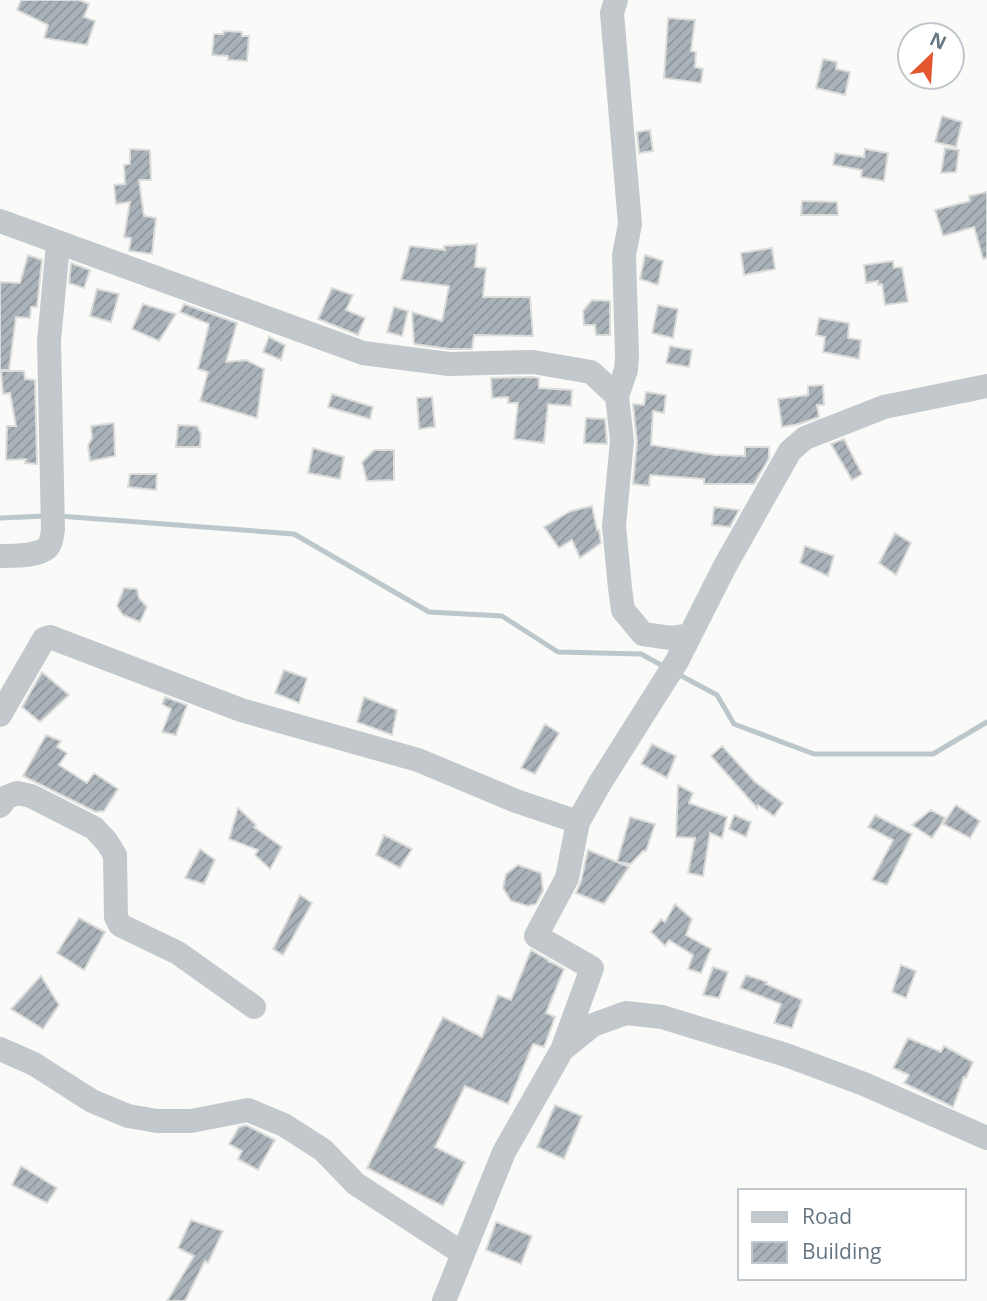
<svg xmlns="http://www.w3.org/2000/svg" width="987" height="1301" font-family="'Open Sans',sans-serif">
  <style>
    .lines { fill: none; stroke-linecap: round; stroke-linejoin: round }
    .stream { stroke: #bbc7cb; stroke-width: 5 }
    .building { fill: url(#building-hatch); stroke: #dcdcda; stroke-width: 2 }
    .minor { stroke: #c3c8cc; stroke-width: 24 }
  </style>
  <defs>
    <pattern id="building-hatch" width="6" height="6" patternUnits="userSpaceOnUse" patternTransform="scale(1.75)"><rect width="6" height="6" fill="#aab3b9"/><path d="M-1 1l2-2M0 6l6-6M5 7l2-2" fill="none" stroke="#8e969c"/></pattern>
  </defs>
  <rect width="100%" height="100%" fill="#fafaf8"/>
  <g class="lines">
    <path class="stream" d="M59,516L294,534L429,612L502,616L558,652L641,654L665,667
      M0,518L46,516
      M676,673L717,695L734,724L814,754H933L987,722"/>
  </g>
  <path class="building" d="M21,0H79L89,4L84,17L95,21L87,45L44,38L48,25L17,10Z
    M668,18L695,20L691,51L696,52L695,67L703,69L701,83L664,78Z
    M224,31L242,32V36H249L247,61L228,60V56L212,55L214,34H223Z
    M823,59L837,62L836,69L850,72L845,95L816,88Z
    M942,116L962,122L956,147L935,142Z
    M650,130L653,151L639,153L637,132Z
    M945,148L959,150L956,172L941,173Z
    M130,149L150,150L151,180H139L144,216L156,218L152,254L129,251L131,238L124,237L130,202L116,204L114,185L125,184L124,165L130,164Z
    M865,149L888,153L884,181L861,177L862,170L833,165L835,153L864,157Z
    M987,192V258L983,259L974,227L943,236L935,210L970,201L969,196Z
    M802,201L837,202L838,215H801Z
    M477,244L475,267L486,268L483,297H530L533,336L474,335L472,349H450L414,344L412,312L442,321L449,286L401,280L410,246L445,250L444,246Z
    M772,248L775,269L744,275L741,253Z
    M28,255L42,260L37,307H31L30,318L16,317L9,370H0V282L20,283Z
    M645,255L663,261L658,285L640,279Z
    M893,261L894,268L902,267L908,302L885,305L882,284L878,285V281L866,283L864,265Z
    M71,263L90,270L84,288L69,283Z
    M332,288L353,295L346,310L365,318L358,335L318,319Z
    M97,289L119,294L111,322L90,316Z
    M592,300L610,301V335H596L595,325H584L583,311Z
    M143,304L176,314L159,341L132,329Z
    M184,304L237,323L226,362L246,360L264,369L257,418L200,401L208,372L198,369L209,324L180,312Z
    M658,305L678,309L673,338L652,333Z
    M394,307L408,311L402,336L387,332Z
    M819,318L849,323L848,338L861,340L859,359L823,352L825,337L816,335Z
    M269,337L285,345L281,360L263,352Z
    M670,346L692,350L689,367L666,363Z
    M1,371H24L25,379L35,380L37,464L25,463L26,459L6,460L7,426H16L10,393L3,394Z
    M532,377L539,378V388L572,390L571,406L548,404L544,443L514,439L518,403H508V397L492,398L491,378Z
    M823,385L824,405H817L819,417L799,424L782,427L778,399L808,395V386Z
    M646,392L666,395L664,413L653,411L651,445L715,455L745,456V447H769V458L754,484H704V479L650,475L649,486L633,484L637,442L633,404L644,405Z
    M332,394L373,407L370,419L328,407Z
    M432,397L435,427L419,429L417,398Z
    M586,418L605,419L607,444L584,443Z
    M114,423L115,456L90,461L88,446L92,438L91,426Z
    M178,425L197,426L201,434L200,447H176Z
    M844,439L862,474L852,480L831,444Z
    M313,448L344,457L340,479L308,473Z
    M374,450H394V480L367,481L362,462Z
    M130,474H157L156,490L128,487Z
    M592,506L597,530H599L601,543L580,558L572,540L559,548L544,527L571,511Z
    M714,507L739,510L730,527L712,525Z
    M895,533L911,543L896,575L879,563Z
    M805,546L834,556L828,576L800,563Z
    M124,588L137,589L139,598L147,607L140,622L123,615L117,606Z
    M284,670L307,678L299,703L275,693Z
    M42,672L69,695L40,722L22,707Z
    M165,697L187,705L176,735L162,732L171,709L162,704Z
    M364,697L397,710L392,735L357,722Z
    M545,724L559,733L535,774L521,768Z
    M46,735L61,741L57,747L67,753L59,765L87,783L94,773L118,789L104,811L96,812L23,776Z
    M652,744L676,756L667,778L641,764Z
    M722,746L755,782L783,803L774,816L758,805L757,808L711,756Z
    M678,785L693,793L689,803L727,817L722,838L710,833L703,876L688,873L695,838L676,837Z
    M956,805L980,821L970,838L943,824Z
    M238,808L256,825L254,827L282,847L270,869L255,855L258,850L229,839Z
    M931,810L945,818L932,838L912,825Z
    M734,815L751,822L746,837L729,829Z
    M875,815L912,834L887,885L872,880L893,840L868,827Z
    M630,817L655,824L646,851H643L631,864L617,862Z
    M384,835L412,849L400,868L376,855Z
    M200,849L215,860L204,884L185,878Z
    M588,850L629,867L604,904L576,893L581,881Z
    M518,865L541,873L543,891L536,904L528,906L511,901L503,888L506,874Z
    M300,895L312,903L283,955L273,949Z
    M675,904L692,919L686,935L711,949L701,973L688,969L693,955L669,940L665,946L651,932L661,919L665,922Z
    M79,918L105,932L84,970L57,953Z
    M531,950L548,960L549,963V961L564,969L546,1013L555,1017L544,1047L533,1044L508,1104L465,1086L435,1147L465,1162L443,1206L367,1168L443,1017L482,1037L498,995L511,1000Z
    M901,965L916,971L906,998L892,992Z
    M713,967L728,972L719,998L703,995Z
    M746,975L767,982L766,984L802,1000L792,1028L774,1023L781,1004L740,988Z
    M41,976L59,1005L43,1029L11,1009Z
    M908,1038L941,1052L944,1046L973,1062L966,1078L964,1077L953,1107L904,1083L909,1075L893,1068Z
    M555,1105L582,1116L564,1159L537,1147Z
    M246,1125L275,1140L258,1170L238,1159L242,1151L229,1144L239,1127Z
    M21,1166L57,1188L47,1203L12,1185Z
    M191,1220L223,1231L208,1263L205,1261L185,1301H167L194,1256L178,1248Z
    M496,1222L532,1236L521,1264L486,1250Z"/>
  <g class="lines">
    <path class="minor" d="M616,0L612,13L630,224L624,255L627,356L626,370L617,396
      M0,221L363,353L449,364L533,362L591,372L617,396L622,441L614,526L620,588L623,610L643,634L671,638L690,635
      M0,556C14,556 37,557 48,547C52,542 52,535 53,529L49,341L58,244
      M0,715L44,639L50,637L241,710L418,760L516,801L578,822
      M0,806L7,797L17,793L31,796L94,828L107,842L115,855L116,917L120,925L178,953L254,1007
      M0,1049L34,1064L92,1101L128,1116L157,1121H191L248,1110L284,1125L323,1150L356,1184L462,1253
      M562,1050L592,968L536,936L567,878L578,822L600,783L677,661L725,566L790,451L805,438L884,407L987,386
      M444,1301L504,1152L562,1050L593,1025L626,1013L662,1017L786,1055L864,1084L987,1138"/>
  </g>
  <rect x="738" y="1189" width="228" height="91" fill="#ffffff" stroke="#c1c8cd" stroke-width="2"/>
  <rect x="752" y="1212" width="35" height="10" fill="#c3c8cc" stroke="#c1c8cd" stroke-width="2"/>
  <text x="802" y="1224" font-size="21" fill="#657683">Road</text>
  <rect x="752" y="1242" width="35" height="21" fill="url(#building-hatch)" stroke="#c1c8cd" stroke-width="2"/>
  <text x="802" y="1259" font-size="21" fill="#657683">Building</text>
  <g transform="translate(931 56) rotate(25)"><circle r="33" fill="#ffffff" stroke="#c1c8cd" stroke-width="2"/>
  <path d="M0-5L12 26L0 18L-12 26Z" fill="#e4572e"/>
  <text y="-10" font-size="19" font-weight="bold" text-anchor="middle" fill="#657683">N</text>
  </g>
</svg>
